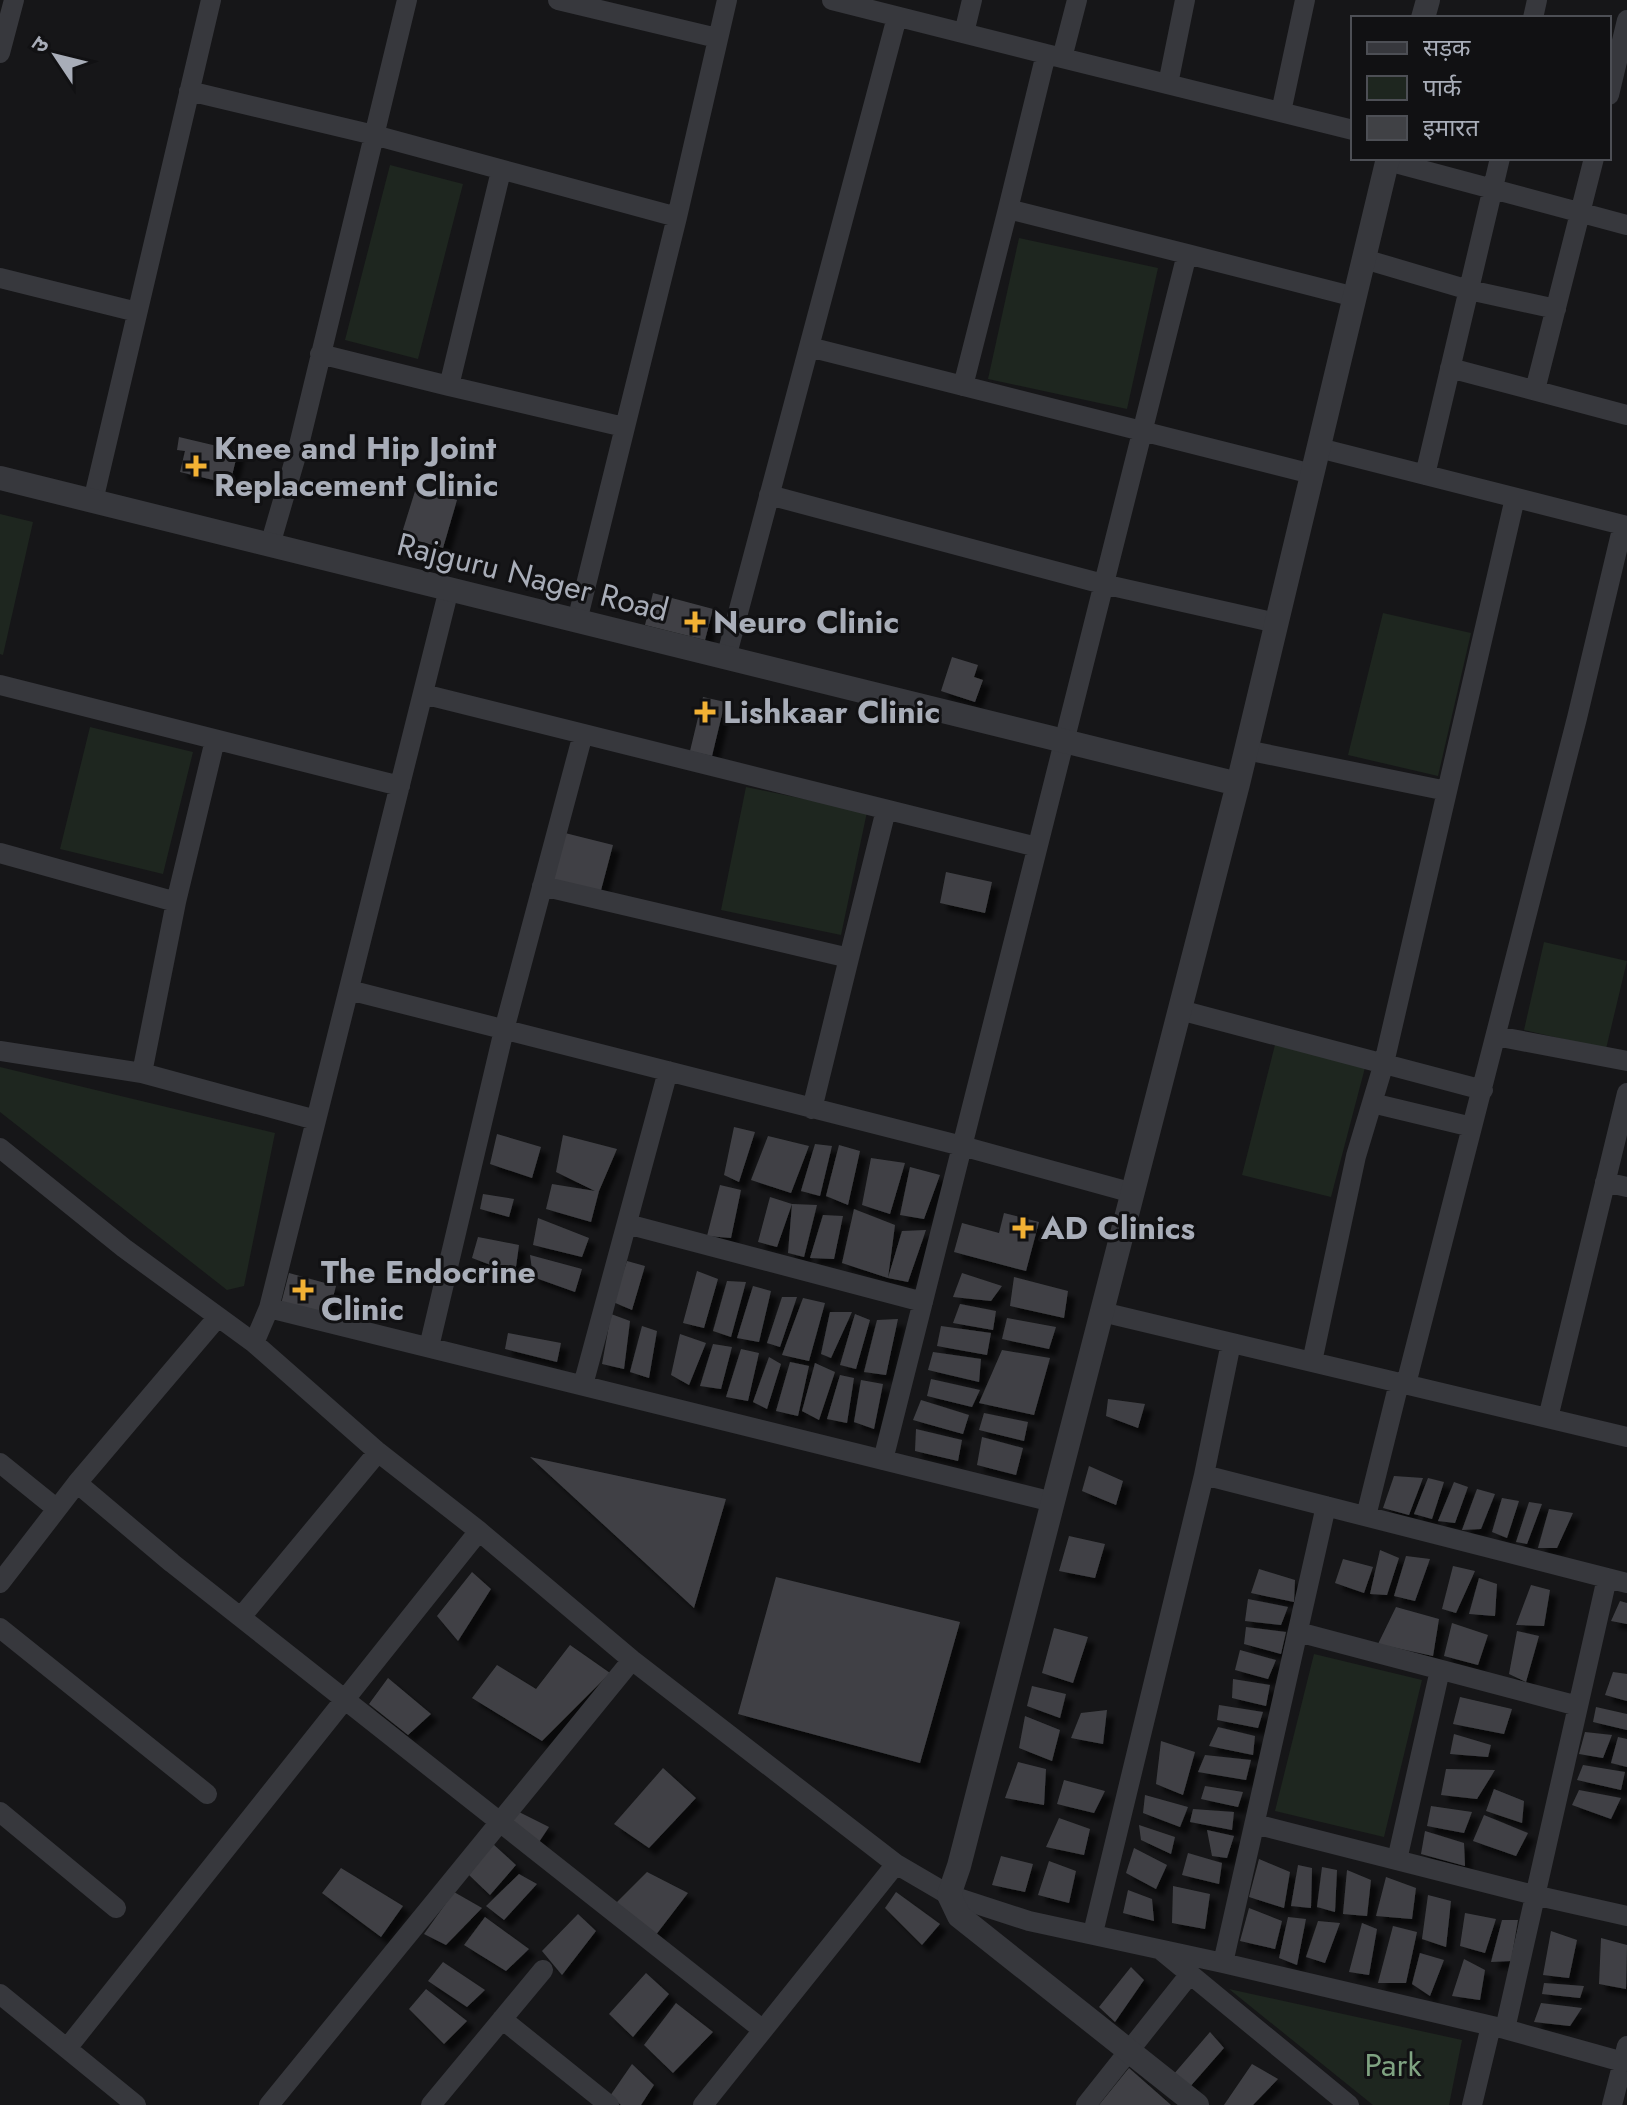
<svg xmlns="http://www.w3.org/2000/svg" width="1627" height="2105" font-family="Jost,'Noto Sans Devanagari',sans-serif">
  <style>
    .green { fill: #1e261f }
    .building { fill: #404145; filter: url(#shadow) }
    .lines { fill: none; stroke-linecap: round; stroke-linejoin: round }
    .minor { stroke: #37383d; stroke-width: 20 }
    .tertiary { stroke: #37383d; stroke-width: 24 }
    .poi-dot { fill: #f2b134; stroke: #111113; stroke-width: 3 }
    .labels { text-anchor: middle; stroke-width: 6; stroke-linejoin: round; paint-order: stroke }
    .poi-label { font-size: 32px; font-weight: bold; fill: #a8adb8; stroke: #111113; text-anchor: start }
    .street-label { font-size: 32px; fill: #a8adb8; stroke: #111113 }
    .park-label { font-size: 32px; fill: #7fa381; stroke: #111113 }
  </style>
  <defs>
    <filter id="shadow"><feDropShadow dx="7" dy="7" stdDeviation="2" flood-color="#0009"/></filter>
  </defs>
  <rect width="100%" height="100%" fill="#161618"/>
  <path class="green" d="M390,165L463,184L418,359L345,340Z
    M1019,238L1158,268L1127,409L988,379Z
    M0,514L33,522L3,655L0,654Z
    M1383,613L1471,633L1438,776L1348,755Z
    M90,727L193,752L163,874L60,849Z
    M746,787L867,812L841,935L721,910Z
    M1544,942L1627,961L1606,1049L1524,1030Z
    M1277,1037L1367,1060L1331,1197L1242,1175Z
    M0,1067L275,1133L244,1286L227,1290L0,1112Z
    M1314,1654L1422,1680L1384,1837L1275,1811Z
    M1229,1989L1462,2040L1449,2105H1373Z"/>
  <path class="building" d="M179,437L238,451L230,484L180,472L185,451L177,450Z
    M416,488L457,500L443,548L401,536Z
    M653,593L713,609L705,640L645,625Z
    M952,657L978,665L974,677L983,680L975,702L941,691Z
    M703,697L725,702L712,756L690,751Z
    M561,832L613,845L600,894L548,881Z
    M946,872L992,882L985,913L940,903Z
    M734,1127L755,1132L739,1182L724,1175Z
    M497,1134L541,1147L532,1178L490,1164Z
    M563,1135L617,1149L599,1191L591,1222L546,1209L552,1184L595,1191L556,1172Z
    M768,1136L809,1146L791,1193L751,1180Z
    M815,1144L832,1146L820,1196L801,1191Z
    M839,1145L860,1151L848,1205L826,1196Z
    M871,1158L905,1163L890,1214L862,1205Z
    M910,1167L940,1175L924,1219L900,1215Z
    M720,1185L741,1190L731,1238L707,1236Z
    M483,1194L514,1199L509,1217L480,1209Z
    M770,1197L792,1204L777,1247L758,1242Z
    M792,1204L817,1205L804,1257L788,1253Z
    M854,1209L895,1225L888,1278L902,1231L926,1230L908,1282L888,1278L842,1263Z
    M1004,1213L1039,1222L1026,1271L954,1252L962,1223L999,1233Z
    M823,1215L843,1216L834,1259L810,1258Z
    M538,1218L589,1238L582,1257L533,1245Z
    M478,1237L519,1245L515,1274L472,1258Z
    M530,1255L582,1269L575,1292L533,1277Z
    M627,1261L645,1266L632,1310L613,1302Z
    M697,1271L718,1279L704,1328L683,1323Z
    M289,1273L336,1286L328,1316L281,1304Z
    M962,1273L1002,1286L991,1301L953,1297Z
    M1014,1277L1068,1291L1064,1318L1010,1306Z
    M727,1281L746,1282L731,1337L713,1331Z
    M753,1286L771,1291L759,1342L737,1338Z
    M782,1297H797L780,1347L767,1343Z
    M803,1298L825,1303L809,1361L782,1355Z
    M960,1304L996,1311L993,1330L953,1323Z
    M830,1312H852L831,1358L821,1354Z
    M611,1314L630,1321L624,1369L602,1364Z
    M855,1314L870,1320L856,1369L840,1365Z
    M1007,1318L1056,1327L1049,1349L1002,1339Z
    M898,1319L886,1375L864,1372L877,1320Z
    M642,1326L657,1331L649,1378L630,1372Z
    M941,1326L991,1333L987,1355L937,1346Z
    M508,1333L561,1343L557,1362L505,1349Z
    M680,1334L706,1343L689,1385L671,1375Z
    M713,1344L732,1347L721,1389L700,1386Z
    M741,1349L759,1353L748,1401L726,1397Z
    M1002,1350L1050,1358L1034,1415L979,1403Z
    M933,1352L981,1359L979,1382L928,1370Z
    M769,1357L781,1364L767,1409L753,1402Z
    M790,1362L809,1366L798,1416L776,1411Z
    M815,1363L835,1372L819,1420L802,1411Z
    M840,1375L854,1378L847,1423L827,1419Z
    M931,1379L980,1390L972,1407L927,1396Z
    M861,1380L883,1384L874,1429L854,1422Z
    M1108,1399L1145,1404L1138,1428L1106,1416Z
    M921,1400L969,1415L963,1434L913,1420Z
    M984,1413L1028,1422L1024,1441L979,1430Z
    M916,1429L962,1440L958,1461L915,1451Z
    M982,1437L1023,1448L1016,1475L977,1465Z
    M530,1457L726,1499L694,1608Z
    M1089,1466L1123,1481L1116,1505L1082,1491Z
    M1394,1476L1423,1478L1409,1515L1383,1508Z
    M1428,1478L1444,1482L1432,1519L1414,1514Z
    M1454,1482L1468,1487L1455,1523L1438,1521Z
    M1477,1489L1495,1494L1481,1529L1462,1530Z
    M1502,1498L1519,1501L1507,1538L1492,1532Z
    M1529,1502L1542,1504L1527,1544L1516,1542Z
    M1549,1509L1573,1513L1557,1548H1538Z
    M1069,1536L1105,1544L1095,1578L1059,1571Z
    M1380,1550L1399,1558L1387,1595L1370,1594Z
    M1406,1556L1430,1559L1415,1601L1394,1596Z
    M1343,1559L1373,1567L1364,1593L1335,1583Z
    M1453,1566L1475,1571L1456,1613L1442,1609Z
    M1259,1569L1295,1580L1294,1602L1251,1593Z
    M472,1572L491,1589L458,1641L437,1616Z
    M776,1577L960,1622L920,1763L738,1714Z
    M1479,1578L1497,1584L1495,1616L1469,1614Z
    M1531,1585L1550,1590L1544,1626L1516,1625Z
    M1248,1599L1288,1607L1281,1625L1245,1621Z
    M1620,1601L1627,1603V1624L1611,1621Z
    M1396,1607L1439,1619L1433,1656L1378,1644Z
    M1452,1623L1488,1635L1478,1665L1444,1656Z
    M1246,1627L1286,1632L1281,1654L1244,1644Z
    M1054,1628L1088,1637L1073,1683L1042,1673Z
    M1517,1631L1539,1636L1526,1682L1509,1674Z
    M570,1645L610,1673L542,1741L472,1698L497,1665L536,1689Z
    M1240,1650L1276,1660L1268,1679L1235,1670Z
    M1613,1672L1627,1674V1701L1605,1695Z
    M388,1678L431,1714L408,1735L369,1704Z
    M1233,1679L1270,1685L1266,1706L1232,1698Z
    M1032,1686L1066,1694L1060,1718L1027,1706Z
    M1460,1697L1512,1709L1504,1734L1453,1724Z
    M1219,1705L1263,1712L1258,1728L1217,1720Z
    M1596,1707L1627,1714V1730L1593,1722Z
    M1107,1710L1103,1744L1071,1738L1081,1713Z
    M1025,1716L1060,1730L1052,1761L1019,1748Z
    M1218,1727L1255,1736L1253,1755L1209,1746Z
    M1585,1732L1612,1735L1603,1758L1579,1754Z
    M1454,1734L1491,1745L1488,1757L1450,1754Z
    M1618,1737L1627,1739V1767L1611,1763Z
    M1161,1741L1195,1752L1183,1795L1156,1784Z
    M1205,1755L1251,1760L1246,1780L1198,1772Z
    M1018,1762L1046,1769L1044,1805L1005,1798Z
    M1583,1765L1625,1772L1621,1790L1577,1780Z
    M663,1768L696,1798L649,1848L614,1824Z
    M1446,1769L1495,1770L1477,1799L1441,1795Z
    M1064,1780L1105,1791L1094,1813L1057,1804Z
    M1205,1786L1243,1792L1238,1807L1201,1799Z
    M1494,1789L1524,1801L1522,1823L1486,1811Z
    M1579,1790L1621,1798L1611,1819L1572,1805Z
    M1145,1795L1188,1807L1180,1827L1143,1813Z
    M1431,1806L1472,1812L1464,1833L1427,1826Z
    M1193,1809L1234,1812L1232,1830L1190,1822Z
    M517,1811L549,1827L537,1845L509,1825Z
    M1484,1815L1528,1833L1516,1856L1473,1841Z
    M1059,1818L1090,1829L1084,1855L1046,1847Z
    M1139,1825L1175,1837L1171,1854L1141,1840Z
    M1207,1830L1234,1836L1227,1858L1212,1856Z
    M1425,1831L1464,1843L1465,1866L1421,1854Z
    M493,1844L516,1865L490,1895L469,1875Z
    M1134,1848L1167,1865L1156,1889L1126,1873Z
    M1188,1853L1222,1863L1219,1884L1182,1875Z
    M1001,1856L1033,1864L1025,1892L992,1885Z
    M1259,1859L1290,1872L1284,1908L1249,1897Z
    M1049,1861L1076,1871L1069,1903L1038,1895Z
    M1298,1865L1312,1868L1311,1908L1291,1906Z
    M1322,1867L1337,1870L1335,1912L1317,1907Z
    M341,1868L403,1906L381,1937L322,1893Z
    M1347,1870L1371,1880L1367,1916L1343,1914Z
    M647,1872L688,1893L655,1936L616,1903Z
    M519,1874L537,1884L504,1920L486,1906Z
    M1386,1877L1416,1888L1412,1919L1376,1916Z
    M1173,1886L1210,1894L1205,1929L1172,1923Z
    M1128,1890L1152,1899L1154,1921L1123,1913Z
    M454,1892L482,1908L446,1945L424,1934Z
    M896,1892L940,1924L922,1945L885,1908Z
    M1428,1895L1451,1901L1446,1947L1422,1939Z
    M1249,1908L1282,1921L1275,1949L1240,1941Z
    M1465,1913L1496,1919L1485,1953L1460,1946Z
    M578,1914L596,1931L562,1975L542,1951Z
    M485,1917L529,1949L506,1971L464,1945Z
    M1288,1917L1306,1919L1297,1965L1279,1958Z
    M1502,1920H1518L1511,1961L1491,1962Z
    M1318,1921L1340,1923L1325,1963L1306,1957Z
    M1362,1923L1377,1929L1369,1975L1349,1972Z
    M1393,1926L1417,1932L1406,1983H1378Z
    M1551,1931L1577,1940L1569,1978L1543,1975Z
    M1601,1938L1627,1945L1626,1989L1599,1984Z
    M1420,1953L1444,1960L1430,1996L1412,1984Z
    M1464,1959L1485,1970L1480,2000L1452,1996Z
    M443,1962L485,1990L467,2007L428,1981Z
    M1131,1967L1144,1980L1115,2022L1099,2007Z
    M646,1973L669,1994L633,2037L609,2014Z
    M1544,1983L1584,1986L1580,1998L1542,1994Z
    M426,1989L467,2021L444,2044L409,2009Z
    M676,2003L713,2032L673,2073L644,2045Z
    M1541,2003L1582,2008L1570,2026L1534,2022Z
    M1210,2032L1224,2048L1188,2089L1173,2075Z
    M632,2064L654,2085L641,2105H621L610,2096Z
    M1252,2064L1278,2079L1253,2105H1224Z
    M1129,2068L1171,2105H1099Z"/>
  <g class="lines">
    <path class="minor" d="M558,0L717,38
      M832,0L1046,54L1008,209L1187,254L883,1460
      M1533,18L1537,0
      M964,33L972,0
      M0,53L14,0
      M1046,54L1353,130
      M1062,58L1077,0
      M1168,84L1185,0
      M189,91L374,135L677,217
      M1609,95L1627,20
      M1281,112L1305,0
      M1388,161L1627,225
      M1187,254L1355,297
      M1364,259L1469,290L1556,309
      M0,278L137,312
      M809,347L1312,474
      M320,354L449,386L501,171
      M1450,368L1627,415
      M449,386L624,427
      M963,386L1008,209
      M1535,390L1594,158
      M1319,448L1627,526
      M1425,475L1500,158
      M769,495L1103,584L1277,623
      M93,501L211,0
      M270,545L298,449L407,0
      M577,621L677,217L727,0
      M726,658L897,17
      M0,685L400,786
      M423,694L1037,847
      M1246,750L1447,791
      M0,853L176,902L142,1073L0,1051
      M542,886L849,958L886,810
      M176,902L215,740
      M349,990L962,1146L1133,1193
      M1180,1010L1483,1090
      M1496,1036L1627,1061
      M142,1073L316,1120
      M1372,1103L1472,1127
      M812,1109L849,958
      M0,1148L124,1248L254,1343L378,1452L479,1531L632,1660L896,1864L949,1895L1029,1921L1223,1963L1505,2029L1623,2062L1627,2046
      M1605,1182L1627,1187
      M627,1224L923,1302
      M269,1308L1053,1502
      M1102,1312L1627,1437
      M254,1343L269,1308L449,589
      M1231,1343L1204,1475L1607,1578L1505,2029
      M429,1347L504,1030L583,734
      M1312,1362L1356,1156L1384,1063L1515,498
      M1406,1384L1577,718L1623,525
      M583,1385L668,1071
      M1548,1418L1627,1093
      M0,1463L57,1509
      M77,1483L172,1563L763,2030
      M1366,1516L1399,1383
      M1607,1578L1627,1583
      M0,1583L77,1483L217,1318
      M241,1617L378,1452
      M0,1628L207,1794
      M1298,1632L1578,1706
      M0,1812L116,1908
      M1255,1824L1534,1895L1627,1916
      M1397,1860L1440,1670
      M1093,1933L1204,1475
      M1162,1951L1349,2105
      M1223,1963L1326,1506
      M0,1994L136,2105
      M502,2019L609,2105
      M68,2047L479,1531
      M269,2105L632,1660
      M431,2105L543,1970
      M703,2105L896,1864
      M1086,2105L1190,1974
      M1472,2105L1491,2026
      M1612,2105L1623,2062"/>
    <path class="tertiary" d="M1423,18L1428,0
      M0,478L1238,784
      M1197,2105L959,1916L949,1895L959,1866L1238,784L1388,158"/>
  </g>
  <g class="poi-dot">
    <path d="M192 454h8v8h8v8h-8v8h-8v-8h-8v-8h8z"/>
    <path d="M691 610h8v8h8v8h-8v8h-8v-8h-8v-8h8z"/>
    <path d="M701 700h8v8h8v8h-8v8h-8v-8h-8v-8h8z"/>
    <path d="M1019 1216h8v8h8v8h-8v8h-8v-8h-8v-8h8z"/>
    <path d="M299 1278h8v8h8v8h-8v8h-8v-8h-8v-8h8z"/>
  </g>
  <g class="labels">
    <g class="poi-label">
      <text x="214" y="459">Knee and Hip Joint<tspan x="214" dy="37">Replacement Clinic</tspan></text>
      <text x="713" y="633">Neuro Clinic</text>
      <text x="723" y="723">Lishkaar Clinic</text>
      <text x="1041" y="1239">AD Clinics</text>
      <text x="321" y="1283">The Endocrine<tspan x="321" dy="37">Clinic</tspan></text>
    </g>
    <g class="street-label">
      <text transform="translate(533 577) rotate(14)" y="11">Rajguru Nager Road</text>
    </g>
    <g class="park-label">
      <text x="1393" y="2076">Park</text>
    </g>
  </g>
  <rect x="1351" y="16" width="260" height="144" fill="#111113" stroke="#4d4f55" stroke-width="2"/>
  <rect x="1367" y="42" width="40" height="12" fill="#37383d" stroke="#4d4f55" stroke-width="2"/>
  <text x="1423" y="56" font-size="24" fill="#a8adb8">सड़क</text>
  <rect x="1367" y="76" width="40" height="24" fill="#1e261f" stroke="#4d4f55" stroke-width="2"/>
  <text x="1423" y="96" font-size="24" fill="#a8adb8">पार्क</text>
  <rect x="1367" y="116" width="40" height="24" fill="#404145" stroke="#4d4f55" stroke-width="2"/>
  <text x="1423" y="136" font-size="24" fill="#a8adb8">इमारत</text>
  <g transform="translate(56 56) rotate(305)" stroke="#111113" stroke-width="6" paint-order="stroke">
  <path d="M0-6L14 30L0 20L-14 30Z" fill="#a8adb8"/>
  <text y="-12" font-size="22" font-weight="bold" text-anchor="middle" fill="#a8adb8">उ</text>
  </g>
</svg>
